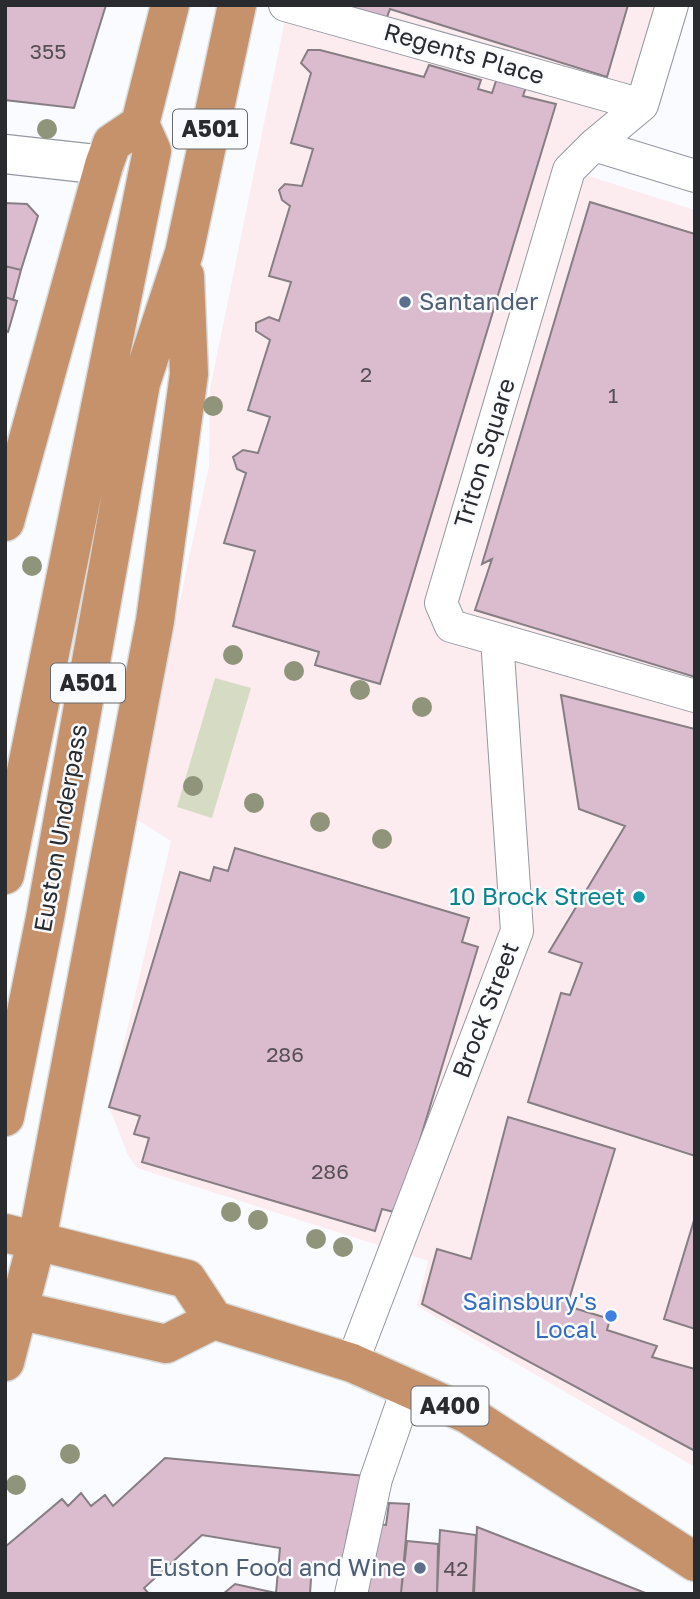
<svg xmlns="http://www.w3.org/2000/svg" width="700" height="1599" font-family="'Golos Text',sans-serif">
  <style>
    .commercial { fill: #fcecf0 }
    .green { fill: #d6dcc4 }
    .building { fill: #dbbcce; stroke: #867e83; stroke-width: 2 }
    .lines { fill: none; stroke-linecap: round; stroke-linejoin: round }
    .pedestrian-casing { stroke: #9498a1; stroke-width: 34 }
    .minor-casing { stroke: #9498a1; stroke-width: 41 }
    .trunk-casing { stroke: #d8d9d9; stroke-width: 41 }
    .pedestrian { stroke: #fff; stroke-width: 32 }
    .minor { stroke: #fff; stroke-width: 38 }
    .trunk { stroke: #c6926c; stroke-width: 38 }
    .tree { fill: #8f947a }
    .service-dot { fill: #5c6f8a; stroke: #f9fbff; stroke-width: 2.5 }
    .culture-dot { fill: #0f9aa8; stroke: #f9fbff; stroke-width: 2.5 }
    .shop-dot { fill: #3f7fe0; stroke: #f9fbff; stroke-width: 2.5 }
    .labels { text-anchor: middle; stroke-width: 5; stroke-linejoin: round; paint-order: stroke }
    .number-label { font-size: 21px; fill: #564f56 }
    .shield { fill: #f9fbff; stroke: #67696d; stroke-width: 2 }
    .shield-label { font-size: 23px; font-weight: bold; fill: #292b2e }
    .street-label { font-size: 24px; fill: #292b2e; stroke: #f9fbff }
    .service-label { font-size: 24px; fill: #4e5e75; stroke: #f9fbff; text-anchor: start }
    .culture-label { font-size: 24px; fill: #0d838f; stroke: #f9fbff; text-anchor: end }
    .shop-label { font-size: 24px; fill: #366cbe; stroke: #f9fbff; text-anchor: end }
  </style>
  <rect width="100%" height="100%" fill="#f9fbff"/>
  <path class="commercial" d="M288,5H672L642,105L570,170L695,210V1467L417,1306L428,1261L137,1168L128,1155L109,1107L171,841L133,817L209,466L210,389Z"/>
  <path class="green" d="M215,678L251,688L212,818L177,807Z"/>
  <path class="building" d="M5,5H106L74,108L5,100Z
    M341,5H628L607,77L390,9L386,20Z
    M308,50H320L424,77L429,65L481,80L478,89L492,93L498,75L527,84L523,96L556,104L380,684L315,665L319,652L233,626L255,551L224,543L246,473L237,469L233,457L243,450L258,453L270,417L248,410L270,340L256,331V323L269,317L279,321L291,282L269,276L290,206L282,200L279,190L285,184L302,186L313,149L291,143L311,73L301,63Z
    M590,202L695,234V677L475,610L492,559L482,564Z
    M5,203L27,204L38,216L21,270L5,266Z
    M5,266L21,270L13,300L5,297Z
    M5,297L17,301L8,332L5,331Z
    M561,695L695,729V1156L528,1102L561,993L570,995L582,963L549,952L625,826L579,809Z
    M235,848L469,918L462,942L478,947L398,1213L382,1209L375,1231L142,1162L149,1138L134,1134L140,1116L109,1107L180,872L210,881L214,867L228,871Z
    M508,1117L615,1149L567,1306L610,1319L607,1330L657,1346L652,1357L695,1369V1451L422,1304L437,1249L471,1259Z
    M695,1217V1329L664,1319Z
    M165,1458L366,1476L357,1533L348,1531L343,1567L312,1563L310,1594H223L235,1584L276,1593L280,1548L202,1535L144,1588L149,1594H5V1547L62,1499L68,1506L81,1493L91,1506L105,1495L113,1506Z
    M389,1503L409,1504L401,1593L409,1594H362L369,1523L386,1525Z
    M477,1527L648,1594H474Z
    M440,1530L476,1535L473,1594H437Z
    M407,1541L438,1544L437,1594L401,1593Z"/>
  <g class="lines">
    <g class="pedestrian-casing">
      <path id="pedestrian" d="M285,5L642,105
        M594,145L642,105L672,5
        M695,176L594,145L569,170L441,603L451,626L695,696
        M352,1363L517,931L497,639
        M351,1594L376,1479L408,1387"/>
    </g>
    <g class="minor-casing">
      <path id="minor" d="M5,154L104,165"/>
    </g>
    <g class="trunk-casing">
      <path id="trunk" d="M140,124L170,5
        M5,522L104,165L112,143L140,124
        M5,875L152,151L140,124
        M5,1117L45,918L141,383L184,253L237,5
        M5,1233L187,1279L214,1320L352,1363L469,1415L695,1562
        M5,1307L166,1344L214,1320
        M5,1362L37,1240L155,621L189,374L185,276"/>
    </g>
    <use href="#pedestrian" class="pedestrian"/>
    <use href="#minor" class="minor"/>
    <use href="#trunk" class="trunk"/>
  </g>
  <g class="tree">
    <circle cx="47" cy="129" r="10"/>
    <circle cx="213" cy="406" r="10"/>
    <circle cx="32" cy="566" r="10"/>
    <circle cx="233" cy="655" r="10"/>
    <circle cx="294" cy="671" r="10"/>
    <circle cx="360" cy="690" r="10"/>
    <circle cx="422" cy="707" r="10"/>
    <circle cx="193" cy="786" r="10"/>
    <circle cx="254" cy="803" r="10"/>
    <circle cx="320" cy="822" r="10"/>
    <circle cx="382" cy="839" r="10"/>
    <circle cx="231" cy="1212" r="10"/>
    <circle cx="258" cy="1220" r="10"/>
    <circle cx="316" cy="1239" r="10"/>
    <circle cx="343" cy="1247" r="10"/>
    <circle cx="70" cy="1454" r="10"/>
    <circle cx="16" cy="1485" r="10"/>
  </g>
  <g class="service-dot">
    <circle cx="405" cy="302" r="7"/>
    <circle cx="420" cy="1568" r="7"/>
  </g>
  <circle class="culture-dot" cx="639" cy="897" r="7"/>
  <circle class="shop-dot" cx="611" cy="1316" r="7"/>
  <g class="labels">
    <g class="number-label">
      <text x="48" y="59">355</text>
      <text x="366" y="382">2</text>
      <text x="613" y="403">1</text>
      <text x="285" y="1062">286</text>
      <text x="330" y="1179">286</text>
      <text x="456" y="1576">42</text>
    </g>
    <g class="shield">
      <rect x="173" y="109.5" width="74" height="39" rx="5"/>
      <rect x="51" y="663.5" width="74" height="39" rx="5"/>
      <rect x="411.5" y="1386.5" width="77" height="39" rx="5"/>
    </g>
    <g class="shield-label">
      <text x="210" y="137">A501</text>
      <text x="88" y="691">A501</text>
      <text x="450" y="1414">A400</text>
    </g>
    <g class="street-label">
      <text transform="translate(464 54) rotate(16)" y="8">Regents Place</text>
      <text transform="translate(485 453) rotate(-73)" y="8">Triton Square</text>
      <text transform="translate(61 828) rotate(-80)" y="8">Euston Underpass</text>
      <text transform="translate(486 1010) rotate(-69)" y="8">Brock Street</text>
    </g>
    <g class="service-label">
      <text x="419" y="310">Santander</text>
      <text x="406" y="1576" text-anchor="end">Euston Food and Wine</text>
    </g>
    <g class="culture-label">
      <text x="625" y="905">10 Brock Street</text>
    </g>
    <g class="shop-label">
      <text x="597" y="1310">Sainsbury's<tspan x="597" dy="28">Local</tspan></text>
    </g>
  </g>
  <rect width="700" height="1599" fill="none" stroke="#292b2e" stroke-width="14"/>
</svg>
